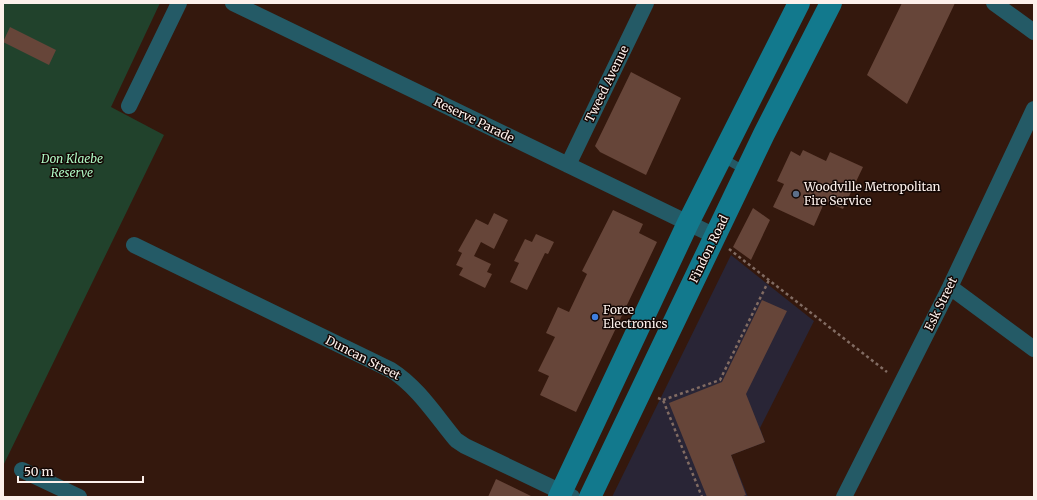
<svg xmlns="http://www.w3.org/2000/svg" width="1037" height="500" font-family="Merriweather,serif">
  <style>
    .commercial { fill: #292536 }
    .green { fill: #21422c }
    .building { fill: #664539 }
    .lines { fill: none; stroke-linecap: round; stroke-linejoin: round }
    .path { stroke: #826c63; stroke-width: 2.5; stroke-dasharray: 3 3; stroke-linecap: butt }
    .lane { stroke: #245a66; stroke-width: 8 }
    .street { stroke: #245a66; stroke-width: 16 }
    .secondary { stroke: #12798d; stroke-width: 22 }
    .service-dot { fill: #5c6f8a; stroke: #130704; stroke-width: 1.5 }
    .shop-dot { fill: #3f7fe0; stroke: #130704; stroke-width: 1.5 }
    .labels { text-anchor: middle; stroke-width: 3; stroke-linejoin: round; paint-order: stroke }
    .street-label { font-size: 12px; fill: #fcf0eb; stroke: #130704 }
    .park-label { font-size: 12px; font-style: italic; fill: #aef7c3; stroke: #130704 }
    .poi-label { font-size: 12px; fill: #fcf0eb; stroke: #130704; text-anchor: start }
  </style>
  <rect width="100%" height="100%" fill="#34180d"/>
  <path class="commercial" d="M731,255L814,321L760,428L765,442L731,455L748,497H612Z"/>
  <path class="green" d="M3,3H160L111,107L164,135L3,466Z"/>
  <path class="building" d="M902,3H955L907,104L867,75Z
    M10,27L56,50L49,65L3,42Z
    M631,72L681,98L646,175L600,152L595,146Z
    M803,150L826,161L830,152L863,167L843,209L825,201L814,226L773,207L784,184L777,181L791,151L800,156Z
    M753,208L770,220L751,260L733,247Z
    M613,210L643,224L639,233L657,242L576,412L540,395L549,376L538,371L555,337L546,333L558,307L569,312L587,274L582,271Z
    M494,213L508,220L494,249L481,242L474,256L491,264L487,272L492,274L485,288L459,275L463,268L456,265L462,253L458,251L476,219L488,225Z
    M536,234L554,242L548,254L545,253L527,290L510,282L519,263L514,261L525,239L532,242Z
    M762,300L787,311L746,394L765,442L731,455L746,495L741,497H707L669,403L722,382Z
    M496,479L533,497H488Z"/>
  <g class="lines">
    <path class="path" d="M729,249L887,372
      M658,398L663,400L702,497
      M663,400L720,380L769,280"/>
    <path class="lane" d="M723,158L746,171"/>
    <path class="street" d="M233,3L715,236
      M994,3L1034,32
      M129,106L179,3
      M568,165L646,3
      M134,245L391,370C418,387 436,416 456,440L465,446L572,497
      M950,287L1034,349
      M22,470L79,497
      M844,497L950,287L1034,109"/>
    <path class="secondary" d="M559,497L688,223L799,3
      M590,497L764,134L831,3"/>
  </g>
  <circle class="service-dot" cx="796" cy="194" r="4"/>
  <circle class="shop-dot" cx="595" cy="317" r="4"/>
  <g class="labels">
    <g class="street-label">
      <text transform="translate(607 84) rotate(-64)" y="4">Tweed Avenue</text>
      <text transform="translate(474 120) rotate(26)" y="4">Reserve Parade</text>
      <text transform="translate(709 249) rotate(-64)" y="4">Findon Road</text>
      <text transform="translate(941 304) rotate(-64)" y="4">Esk Street</text>
      <text transform="translate(363 358) rotate(27)" y="4">Duncan Street</text>
    </g>
    <g class="park-label">
      <text x="72" y="163">Don Klaebe<tspan x="72" dy="14">Reserve</tspan></text>
    </g>
    <g class="poi-label">
      <text x="804" y="191">Woodville Metropolitan<tspan x="804" dy="14">Fire Service</tspan></text>
      <text x="603" y="314">Force<tspan x="603" dy="14">Electronics</tspan></text>
    </g>
  </g>
  <rect width="1037" height="500" fill="none" stroke="#fcf0eb" stroke-width="8"/>
  <path d="M18 476v6h125v-6" fill="none" stroke="#fcf0eb" stroke-width="2"/>
  <text x="24" y="476" font-size="12" fill="#fcf0eb" stroke="#130704" stroke-width="3" paint-order="stroke">50 m</text>
</svg>
